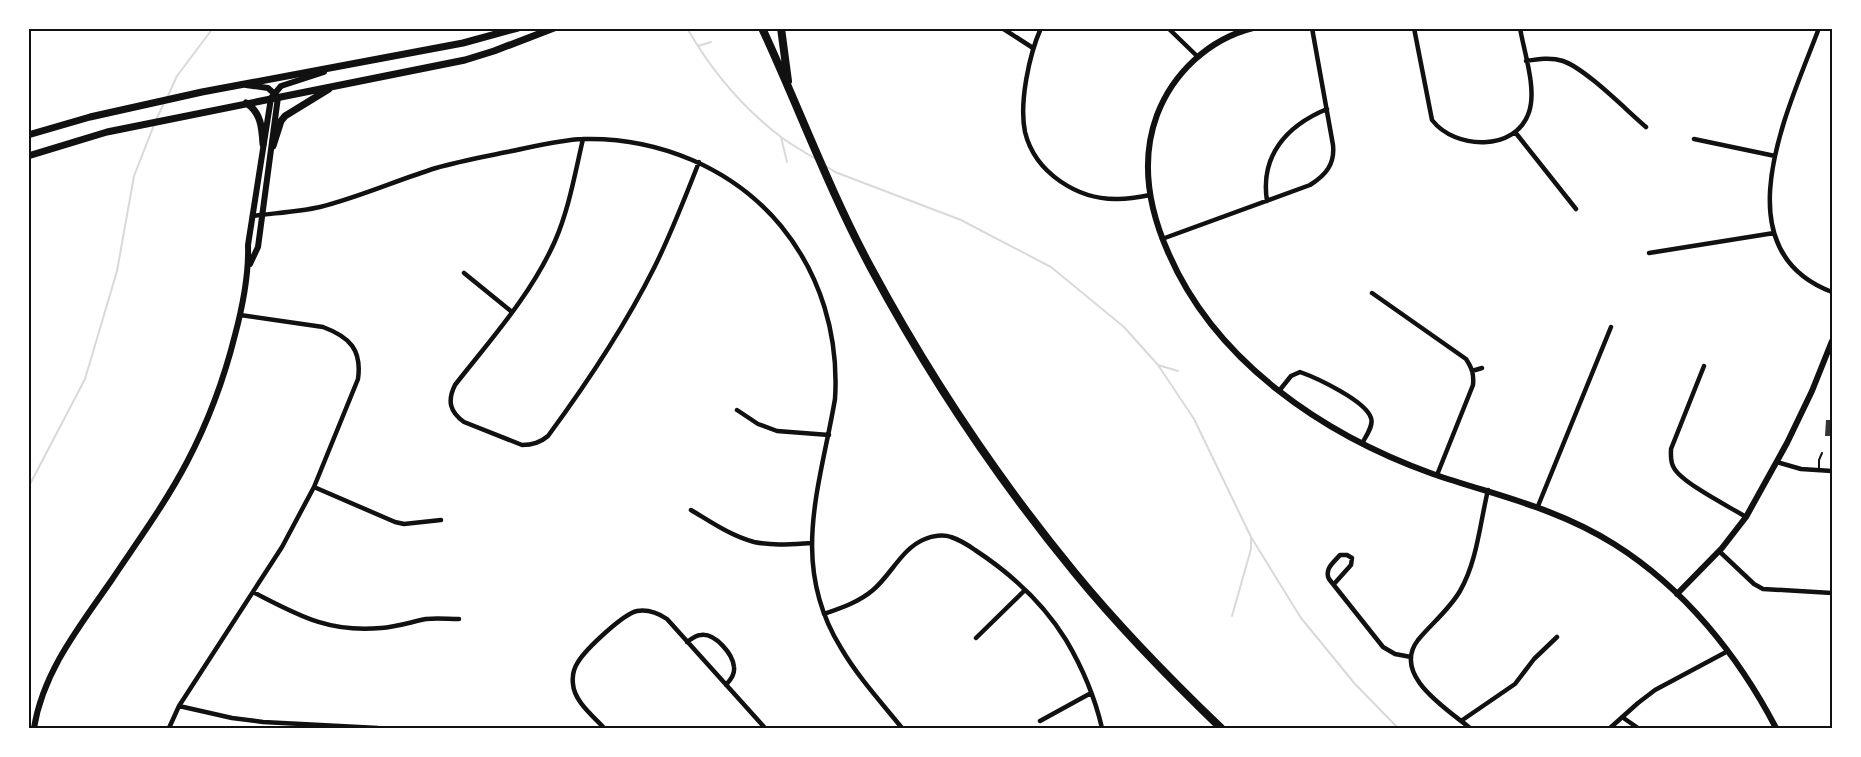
<svg xmlns="http://www.w3.org/2000/svg" width="1861" height="757" font-family="Barlow,sans-serif">
  <style>
    .lines { fill: none; stroke-linecap: round; stroke-linejoin: round }
    .stream { stroke: #d9d9d9; stroke-width: 2 }
    .building { fill: #353535 }
    .service { stroke: #111; stroke-width: 2 }
    .minor { stroke: #111; stroke-width: 4.5 }
    .tertiary { stroke: #111; stroke-width: 6 }
    .secondary { stroke: #111; stroke-width: 7 }
    .primary { stroke: #111; stroke-width: 8 }
    .neatline { fill: none; stroke: #111; stroke-width: 2 }
  </style>
  <rect width="100%" height="100%" fill="#fff"/>
  <g class="lines">
    <path class="stream" d="M687,28C711,70 743,108 781,137C792,145 804,152 816,159
      M698,46L711,42
      M167,98L177,76L213,28
      M156,120L164,103
      M781,137L787,162
      M826,166L835,172L961,220L1051,267L1124,327L1158,365L1194,419L1251,537L1301,618L1355,684L1398,728
      M1158,365L1178,371
      M28,488L85,379L117,271L134,176L154,125
      M1232,616L1251,549V537"/>
  </g>
  <path class="building" d="M1826,420H1832V436H1825Z"/>
  <g class="lines">
    <path class="service" d="M1819,470V460L1822,453"/>
    <path class="minor" d="M1002,28L1033,48
      M1041,28C1029,55 1019,103 1025,132C1035,173 1078,200 1118,199C1129,199 1140,197 1150,195
      M1168,28L1198,57
      M1414,28L1432,120C1455,150 1516,152 1529,112C1537,89 1524,52 1520,28
      M1819,28C1790,106 1718,249 1832,292
      M1526,61C1538,59 1551,57 1563,61C1586,69 1626,110 1646,127
      M1515,132L1576,209
      M583,139C575,173 569,209 555,241C531,295 491,339 455,385C447,401 450,412 464,422L522,445C532,445 540,443 548,436C587,383 624,328 654,268C671,234 685,198 699,162
      M1694,139L1775,156
      M1267,201C1260,156 1286,126 1327,109
      M252,216C274,213 298,212 320,207C360,197 397,180 436,168C460,161 483,157 507,152C532,147 558,140 583,139C658,137 733,168 781,226C821,275 839,336 835,399C820,487 789,564 841,648C858,677 881,702 902,728
      M1162,239L1310,185C1326,175 1335,164 1333,145L1312,28
      M1649,253L1774,233
      M464,273L512,312
      M1372,293L1466,359C1472,368 1474,374 1473,385L1437,475
      M1704,366L1671,449C1671,456 1670,462 1674,468C1682,483 1730,507 1746,517
      M1472,371L1482,368
      M1279,391L1291,376L1300,372C1317,378 1366,401 1371,418C1374,426 1365,437 1362,444
      M737,410L758,424L777,431L829,435
      M1777,462L1801,469L1832,471
      M314,487L395,522L404,524L441,520
      M1538,506L1611,327
      M691,510C711,522 731,536 754,542C773,546 793,544 811,543
      M1719,551L1754,584L1763,589L1832,593
      M1334,584L1351,565L1352,558L1347,555H1340C1334,562 1324,569 1329,579L1383,647L1395,654L1411,657
      M253,592C298,615 328,633 381,628C396,627 411,622 426,619C437,618 448,619 459,619
      M824,614C841,608 859,602 873,590C891,575 902,548 925,539C932,536 943,534 951,537C960,540 968,545 975,550C1010,573 1044,604 1066,640C1082,667 1095,698 1102,728
      M976,638L1025,590
      M687,642C692,639 695,635 701,635C715,633 733,654 734,667C735,675 730,680 726,685
      M179,706L232,718L263,722L378,728
      M1622,717L1638,728
      M1040,721L1091,693
      M1461,721L1515,684L1534,659L1557,637
      M169,728L179,706L282,547L314,487L358,379C362,350 350,337 323,327L240,315
      M604,728C593,716 574,701 573,684C572,676 574,668 578,662C586,649 623,614 637,611C649,609 658,613 667,619L765,728
      M1470,728C1447,709 1391,675 1418,640C1431,624 1449,610 1460,591C1477,562 1480,523 1488,490
      M1610,728L1638,703L1655,690L1728,651"/>
    <path class="tertiary" d="M1253,28C1209,39 1173,73 1157,115C1140,161 1149,209 1168,252C1215,362 1324,435 1433,474C1497,496 1555,507 1614,544C1684,588 1738,655 1776,728
      M246,85L268,88L278,97L258,247L250,264
      M1677,594L1722,548L1746,517L1787,443L1812,391L1832,341
      M34,728C43,672 79,627 111,581C137,542 165,504 187,462C208,422 224,379 235,335C243,305 249,276 248,245L271,98L281,86L324,72"/>
    <path class="secondary" d="M246,103C261,112 262,128 263,144
      M28,135L90,117L202,92L463,43L518,28
      M273,146L281,121L285,116L329,89
      M28,156L107,132L465,60L494,51L554,28"/>
    <path class="primary" d="M762,28C799,108 829,190 871,268C929,376 997,478 1075,573C1120,628 1170,679 1221,728
      M781,28L788,81"/>
  </g>
  <rect width="1861" height="757" fill="none" stroke="#ffffff" stroke-width="60"/>
  <rect x="30" y="30" width="1801" height="697" class="neatline"/>
</svg>
